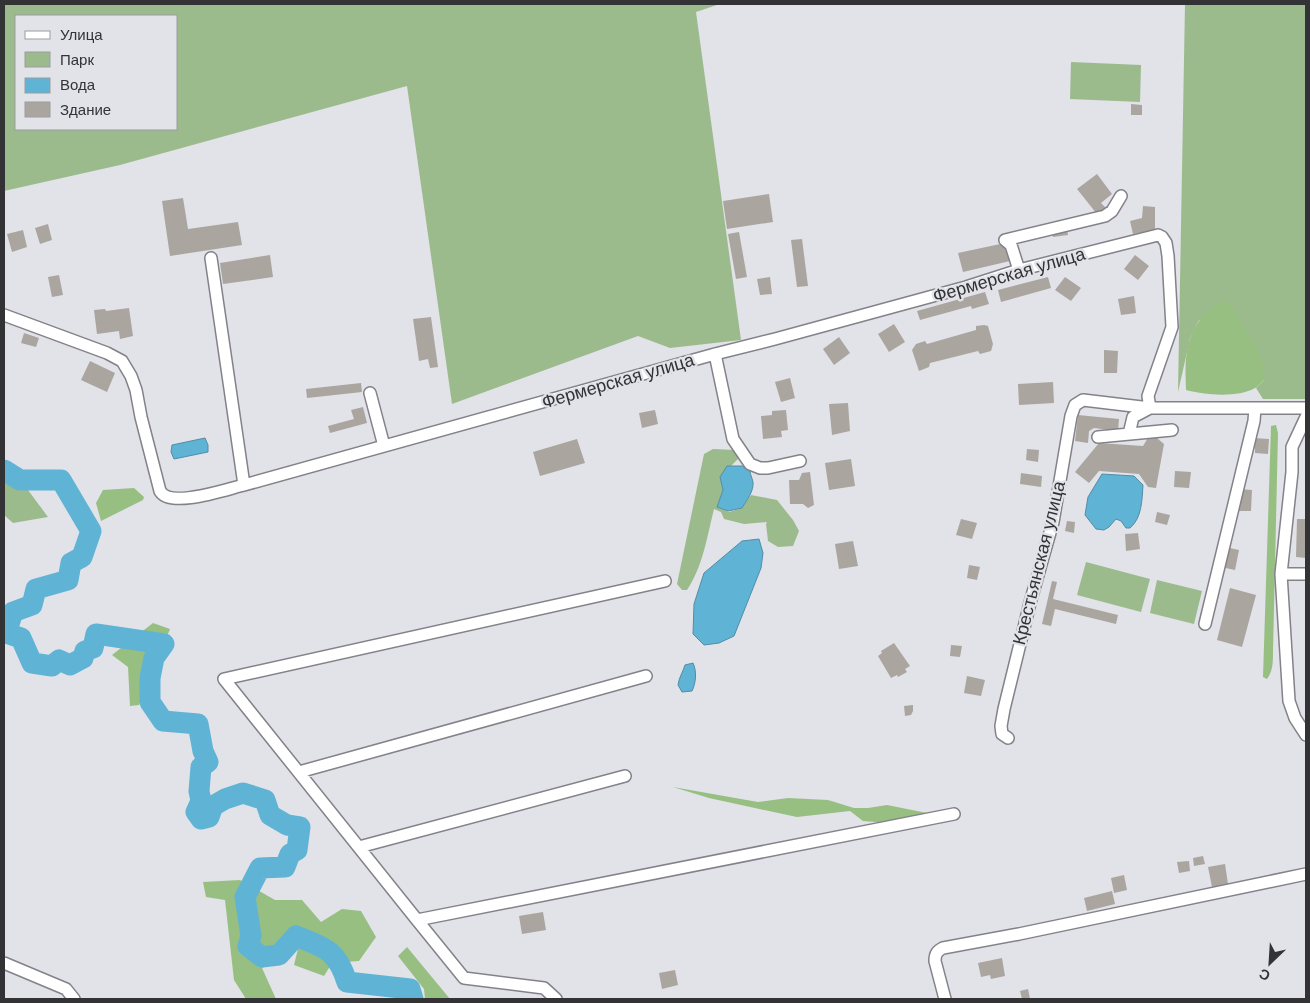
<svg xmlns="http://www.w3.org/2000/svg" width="1310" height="1003" font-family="Arial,sans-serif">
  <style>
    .green { fill: #9cbb8d; fill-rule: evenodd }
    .forest { fill: #97bf82 }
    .water { fill: #5fb3d4; stroke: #528da5 }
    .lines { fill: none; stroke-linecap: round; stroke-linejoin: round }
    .river { stroke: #5fb3d4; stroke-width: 21 }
    .building { fill: #aba59f }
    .minor-casing { stroke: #838289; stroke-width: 14 }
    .minor { stroke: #fff; stroke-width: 11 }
    .labels { text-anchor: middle; stroke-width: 4.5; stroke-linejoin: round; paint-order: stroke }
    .street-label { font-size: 18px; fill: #333336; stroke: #e2e2e9 }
  </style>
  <rect width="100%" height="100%" fill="#e2e2e9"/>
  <path class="green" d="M4,4H720L696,12L741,340L670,348L638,336L452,404L407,86L120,165L4,191ZM176,16V129H16V16Z
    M1185,4H1306V399H1263L1256,388L1264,380L1251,339L1241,323L1199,320L1190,339L1178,392Z
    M1071,62L1141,65L1140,102L1070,99Z
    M713,449L736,450L738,459L720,477L723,490L717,507L729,512L742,508L751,495L777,500L793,520L799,531L793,546L778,547L768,541L766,524L767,522L744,524L724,519L721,512L714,509C707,537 703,566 687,590H682L677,584L704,454Z
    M4,479L28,490L48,517L13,523L4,515Z
    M1086,562L1150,579L1141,612L1077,595Z
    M1157,580L1202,591L1194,624L1150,613Z"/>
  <path class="forest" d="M1222,300L1232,306L1260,354L1264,366V380C1261,382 1258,387 1255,388C1238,398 1204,395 1186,390C1185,364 1184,344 1199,321C1204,313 1214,306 1222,300Z
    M1276,425L1278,433L1273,652C1273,662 1273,671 1267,679L1263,677L1271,426Z
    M134,488L144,497L143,500L101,521L96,503L103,490Z
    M153,623L170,629L139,705L130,706L128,667L112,655Z
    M673,787L758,802L788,798L828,800L854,808H868L887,805L927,813L928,822L926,826L863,821L850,811L797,817L709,798Z
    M240,880L275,900H302L321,922L342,909L361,911L376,937L359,961L332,963L324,976L294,965L298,949L262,968L276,999H246L234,980L225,900L206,897L203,882Z
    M407,947L450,999H425L424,989L398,956Z"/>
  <path class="water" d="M205,438L208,445V452L174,459L171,452L172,445Z
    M727,466H742L750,470C750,475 752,477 753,482C754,491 747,500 742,508L728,511L717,507L723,490L720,477Z
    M1102,474L1134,476L1143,485C1142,500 1142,518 1130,528H1126L1121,521L1116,519L1109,527L1104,530L1096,529L1085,515L1088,497Z
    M759,539L763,553L761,568L734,636L719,643L704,645L693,634L694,604L704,573L742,541Z
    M693,663C697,671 696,683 692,691L682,692L678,685C679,677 683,672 685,665Z"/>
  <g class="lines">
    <path class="river" d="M4,470L20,480H61L91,531L82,557L71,563L68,580L36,589L32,605L13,612L6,633L21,638L32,663L52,666L59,660L70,665L83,658L85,651L93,648L96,634L164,644L154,658L150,678V702L163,721L198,724L203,751L208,762L201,767L199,791L201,801L196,812L201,819L209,817L213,806L225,799L243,793L265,800L270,815L287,825L300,827L297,850L290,854L285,867L260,868L245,897L251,936L248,946L262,957L279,955L296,936C325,948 337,950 347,982L410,989L413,999"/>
  </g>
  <path class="building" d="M1131,104L1142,105V115H1131Z
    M1097,174L1112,194L1101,203L1106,208L1097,214L1077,189Z
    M769,194L773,222L727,229L723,201Z
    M183,198L188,229L238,222L242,245L170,256L162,201Z
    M1143,206L1155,207V230L1133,234L1130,221L1142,218Z
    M48,224L52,240L40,244L35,228Z
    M1067,228L1068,235L1053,237L1052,231Z
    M23,230L27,247L12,252L7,234Z
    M739,232L747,277L736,279L728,234Z
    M802,239L808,286L797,287L791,240Z
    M1005,243L1010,261L963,272L958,253Z
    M270,255L273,277L223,284L220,263Z
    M1135,255L1149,266L1138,280L1124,269Z
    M59,275L63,295L52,297L48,277Z
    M770,277L772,294L760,295L757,279Z
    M1048,277L1051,288L1001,302L998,290Z
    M1065,277L1081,288L1071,301L1055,290Z
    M985,292L989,304L972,309L971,306L920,320L917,311Z
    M1134,296L1136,313L1121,315L1118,299Z
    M129,308L133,336L120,339L119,331L97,334L94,310L105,309L106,311Z
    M431,317L438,367L430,368L428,359L419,361L413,319Z
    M894,324L905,342L889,352L878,334Z
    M984,325L988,326L993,344L991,351L980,354L978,351L930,363L929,367L919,371L912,350L916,344L925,341L927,344L976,330V326Z
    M24,333L39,338L36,347L21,343Z
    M839,337L850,353L834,365L823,349Z
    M1104,350L1118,351L1117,373H1104Z
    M90,361L115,373L107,392L81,380Z
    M790,378L795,398L781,402L775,382Z
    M1053,382L1054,403L1019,405L1018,384Z
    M361,383L362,392L307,398L306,389Z
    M848,403L850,431L832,435L829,404Z
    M363,407L367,423L330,433L328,426L354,419L351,410Z
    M655,410L658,424L642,428L639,413Z
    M786,410L788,430L781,431L782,437L763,439L761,416L772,415V411Z
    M1078,415L1119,419L1118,431L1094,428L1089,431L1088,443L1075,441Z
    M1151,433L1164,444L1156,488L1148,487L1139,474L1099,471L1089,483L1075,472L1099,443L1143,446Z
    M1253,438L1269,439L1268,454L1255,453V448L1252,447Z
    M577,439L585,463L540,476L533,452Z
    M1027,449L1039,450L1038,462L1026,460Z
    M851,459L855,486L829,490L825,463Z
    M1175,471L1191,472L1189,488L1174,487Z
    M810,472L814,505L808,508L803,504H790L789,480H799L802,473Z
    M1021,473L1042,476L1041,487L1020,484Z
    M1239,489L1252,490L1251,511H1238Z
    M1157,512L1170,515L1167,525L1155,522Z
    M961,519L977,523L972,539L956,535Z
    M1297,519H1306V558L1296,557Z
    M1067,521L1075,522L1074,533L1065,531Z
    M1138,533L1140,549L1126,551L1125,534Z
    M853,541L858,566L839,569L835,544Z
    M1225,547L1239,550L1235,570L1221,567Z
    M969,565L980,567L977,580L967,578Z
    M1052,581L1057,582L1053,599L1118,615L1116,624L1055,609L1051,626L1042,624Z
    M1230,588L1256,595L1242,647L1217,640Z
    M894,643L910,666L905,669L907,672L898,677L897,675L891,678L878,656L882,653L881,651Z
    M951,645L962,646L960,657L950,656Z
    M967,676L985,680L981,696L964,693Z
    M913,705V711L911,715L905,716L904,706Z
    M1203,856L1205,864L1194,866L1193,858Z
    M1189,861L1190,871L1179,873L1177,862Z
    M1225,864L1228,884L1212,887L1208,867Z
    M1124,875L1127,890L1114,893L1111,878Z
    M1112,891L1115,904L1087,911L1084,898Z
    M543,912L546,930L522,934L519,916Z
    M1002,958L1005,976L991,979L990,975L981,977L978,963Z
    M675,970L678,985L662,989L659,973Z
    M1028,989L1030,999H1022L1020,991Z"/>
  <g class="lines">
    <g class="minor-casing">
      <path id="minor" d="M211,258L244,485
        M1019,270L1011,245L1005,240L1105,216L1112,211L1121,196
        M4,315L107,353L122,361L131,376L136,390L141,417L160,491C170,509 227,489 244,485L715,354L775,339L966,287L1019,270L1158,235L1162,237L1166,243L1168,256L1172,327L1148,396L1150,408L1133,417L1129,434
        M715,354L733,439L750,464L760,468H768L800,461
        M370,393L384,446
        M1306,417L1292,447V472L1281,574L1289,701L1295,718L1306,735
        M1098,437L1172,430
        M1281,574H1306
        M1205,624L1254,421L1255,408
        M1008,738L1002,734L1001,726L1004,709L1030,603L1053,522L1071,416L1075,405L1083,400L1150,408H1306
        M299,772L646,676
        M359,847L625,776
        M417,920L224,679L665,581
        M4,963L66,989L74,999
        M556,999L544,988L464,978L417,920L954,814
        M945,999L935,961C935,954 937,951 943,948L1019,934L1306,874"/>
    </g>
    <use href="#minor" class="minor"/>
  </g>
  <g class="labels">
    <g class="street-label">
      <text transform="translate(1009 275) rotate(-16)" y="6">Фермерская улица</text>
      <text transform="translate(618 381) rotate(-16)" y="6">Фермерская улица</text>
      <text transform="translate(1039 563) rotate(-76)" y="6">Крестьянская улица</text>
    </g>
  </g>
  <rect width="1310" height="1003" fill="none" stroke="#333336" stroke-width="10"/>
  <rect x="15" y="15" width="162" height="115" fill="#e2e2e9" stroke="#9c9ca1"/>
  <rect x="25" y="31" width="25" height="8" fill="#ffffff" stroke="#9c9ca1"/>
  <text x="60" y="40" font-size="15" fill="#333336">Улица</text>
  <rect x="25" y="52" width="25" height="15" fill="#9cbb8d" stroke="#9c9ca1"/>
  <text x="60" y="65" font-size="15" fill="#333336">Парк</text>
  <rect x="25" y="78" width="25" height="15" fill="#5fb3d4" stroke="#9c9ca1"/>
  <text x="60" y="90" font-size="15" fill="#333336">Вода</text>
  <rect x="25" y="102" width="25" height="15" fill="#aba59f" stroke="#9c9ca1"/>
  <text x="60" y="115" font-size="15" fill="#333336">Здание</text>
  <g transform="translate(1270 963) rotate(205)" stroke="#e2e2e9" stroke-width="4" paint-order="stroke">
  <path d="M0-4L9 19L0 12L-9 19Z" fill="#333336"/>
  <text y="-8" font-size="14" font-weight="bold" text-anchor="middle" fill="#333336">С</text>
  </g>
</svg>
